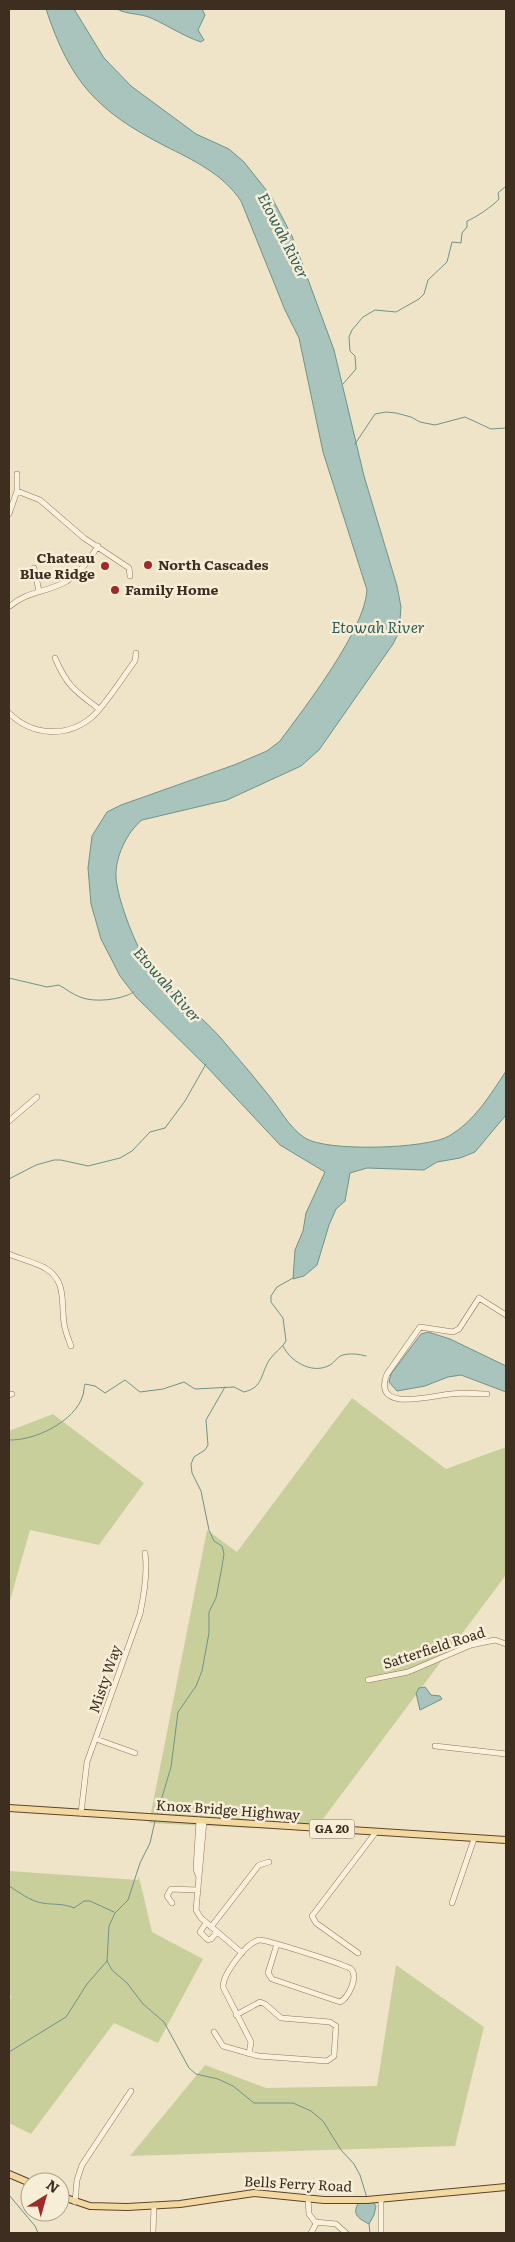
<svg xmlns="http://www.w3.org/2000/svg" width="515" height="2242" font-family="Literata,serif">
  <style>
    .green { fill: #c9cf9b }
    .water { fill: #a9c4bc; stroke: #6f938a }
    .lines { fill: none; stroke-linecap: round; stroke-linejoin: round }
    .stream { stroke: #6f938a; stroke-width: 1 }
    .minor-casing { stroke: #8d765c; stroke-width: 6 }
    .major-casing { stroke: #5b4430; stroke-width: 8 }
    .minor { stroke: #faf1dc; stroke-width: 5 }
    .major { stroke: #f3d9a0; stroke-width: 6 }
    .poi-dot { fill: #9e2a2b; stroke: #f7eed8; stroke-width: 2 }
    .labels { text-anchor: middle; stroke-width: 5; stroke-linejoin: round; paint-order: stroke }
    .shield { fill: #f7eed8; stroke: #756857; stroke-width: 1 }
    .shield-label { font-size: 12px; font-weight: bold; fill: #3d2e20 }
    .poi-label { font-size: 14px; font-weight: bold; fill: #3d2e20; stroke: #f7eed8; text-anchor: start }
    .street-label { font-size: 14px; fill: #3d2e20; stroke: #f7eed8 }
    .water-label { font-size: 15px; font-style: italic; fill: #2f5d5a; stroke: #f7eed8 }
  </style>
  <rect width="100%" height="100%" fill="#f0e4c8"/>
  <path class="green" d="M352,1398L446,1469L506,1447V1575L314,1831L149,1823L207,1530L237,1552Z
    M53,1414L144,1483L99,1545L30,1530L9,1604V1431Z
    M9,1871L138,1880L139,1877L152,1932L203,1959L158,2043L114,2023L31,2134L9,2123V2002L11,1997L9,1991Z
    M396,1965L484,2027L455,2146L130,2156L205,2065L266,2088L377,2086Z"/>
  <path class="water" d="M46,9H74L104,58L131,86L196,134L229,149L244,162L271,196L292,236L334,350L364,476L397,586L401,607L399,632L393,644L319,750L301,766L227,800L142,820C127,832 115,857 116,877C117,899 138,954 153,971C173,995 199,1014 220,1037C235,1055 251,1073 266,1092C279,1107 288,1127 305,1138C326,1152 427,1149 449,1136C474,1122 491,1094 506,1071V1115L475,1152L460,1158L437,1162L424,1170L367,1168L350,1173L345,1201L336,1209L329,1225L317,1265L304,1276L293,1279L295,1250L303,1231L306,1213L325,1172L280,1145L206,1066L136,997L120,976L101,939L91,904L88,868L92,836L107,812L121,805L234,765L267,751L280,741C305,707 365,630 367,590L323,452L299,338L285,310L241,201C223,174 193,160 165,146C97,111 70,82 46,9Z
    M117,9H202L205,15L198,30L204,40L201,42C183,36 169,26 151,18C140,13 128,15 117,9Z
    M428,1332L450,1339L506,1366V1392L461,1375L448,1377L425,1386L397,1391L389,1382L391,1374L421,1334Z
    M425,1687L431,1695L440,1696L442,1699L420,1710L416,1693L419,1688Z
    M362,2198L371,2199L376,2206L374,2215L369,2224C355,2217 351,2212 362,2198Z"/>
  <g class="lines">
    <path class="stream" d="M343,384L356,369L355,356L350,351L349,337L352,330L363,317L375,310L396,312L419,299L424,294L428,280L447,262L452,242L461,243L462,233L467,227V221C475,218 493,206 499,199L498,193L506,186
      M355,444L375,414L386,412L396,413L411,417L420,422L435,425L465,417L491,429L506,428
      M9,978L47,987L59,985C66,989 72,994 80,997C94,1003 121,1000 134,992
      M9,1179L36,1165L54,1160H61L88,1166L120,1158L132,1151L150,1132L165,1128L185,1101L206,1064
      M283,1346C290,1361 311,1374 328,1366C334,1364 336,1357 343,1355C351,1353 358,1354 366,1356
      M9,1440C34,1441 75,1422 83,1395C84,1391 84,1387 85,1384L95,1386L105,1393L125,1380L140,1392L163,1389L184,1382L195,1389L234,1387L244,1392C264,1387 260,1374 270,1359C275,1352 282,1348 286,1341L283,1318L271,1302V1296L277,1287L293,1278
      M157,1814L171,1767L178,1712L196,1686L202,1671L209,1633V1612L216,1598L221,1572L224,1554L222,1546L214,1541L209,1530L201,1491L192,1473L191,1464L194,1457L205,1450L208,1445L206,1420L225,1387
      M155,1821L150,1843L140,1863L128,1900L115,1913L109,1926L107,1961L112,1970L127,1983L143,2004L164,2022L189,2068L196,2074L218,2079L233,2086L254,2103H293L311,2111L323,2121L341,2150L354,2164L360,2175L367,2198
      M9,1886C19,1892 30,1901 42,1903C54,1905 62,1903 74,1908L84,1901H90L114,1912
      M9,2052L66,2017L87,1984L107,1961
      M9,2195L35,2226L38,2233
      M369,2224L370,2233"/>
    <g class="minor-casing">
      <path id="minor" d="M17,491L40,500L84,538L129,568L130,576
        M9,514L17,491V474
        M34,568L39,591
        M10,606C27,591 49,592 67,581C81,572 89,560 98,546
        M55,658C67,686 75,691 99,709
        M9,713C32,736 67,738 92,717C105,706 124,675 135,661L136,653
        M9,1121L37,1097
        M9,1254C20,1259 34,1262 45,1268C67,1281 61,1302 64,1323C65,1331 68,1338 71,1346
        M487,1394C475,1394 463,1392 451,1394C434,1395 371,1414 387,1374L420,1327L453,1332L459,1329L479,1298L506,1315
        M9,1395L12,1394
        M368,1680L408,1672L471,1645L495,1640L506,1644
        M96,1739L135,1753
        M435,1746L506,1754
        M81,1813L87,1762L140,1614C144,1595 148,1572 145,1553
        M204,1821L196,1910L201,1918L242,1953
        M198,1875L196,1869L199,1820
        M172,1903L167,1896L171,1889L197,1890
        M452,1903L474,1839
        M206,1923L200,1932L208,1940L211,1939L217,1932
        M211,1927L259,1865L269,1862
        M358,1953L316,1923L312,1916L376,1832
        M214,2032L223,2046L258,2056L327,2061L334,2056L336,2026L330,2022L281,2018L265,2004L260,2002L236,2015
        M249,2054L251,2042L223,1987C223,1974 246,1943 259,1940C265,1939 346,1965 351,1969C359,1977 348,1998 340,2002L272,1979L268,1973L277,1944
        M308,2199L309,2214L315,2222L336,2224L346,2233
        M381,2199V2233
        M75,2202L77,2180L82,2165L131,2091
        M153,2233L154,2205
        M311,2233L317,2222"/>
    </g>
    <g class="major-casing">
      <path id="major" d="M9,1808L506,1840
        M9,2174L30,2183
        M60,2196L90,2206L127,2207L180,2204L254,2193L324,2200H367L506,2187"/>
    </g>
    <use href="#minor" class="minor"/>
    <use href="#major" class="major"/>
  </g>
  <g class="poi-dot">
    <circle cx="148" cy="565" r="5"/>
    <circle cx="105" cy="566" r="5"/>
    <circle cx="115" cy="590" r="5"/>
  </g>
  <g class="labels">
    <rect class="shield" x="309.5" y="1819.5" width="45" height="19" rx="4"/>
    <g class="shield-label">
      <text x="332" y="1833">GA 20</text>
    </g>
    <g class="poi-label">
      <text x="95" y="563" text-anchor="end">Chateau<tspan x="95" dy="16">Blue Ridge</tspan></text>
      <text x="158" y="570">North Cascades</text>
      <text x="125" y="595">Family Home</text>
    </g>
    <g class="street-label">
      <text transform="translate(434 1648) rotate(-18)" y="5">Satterfield Road</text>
      <text transform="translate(105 1679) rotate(-71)" y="5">Misty Way</text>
      <text transform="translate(228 1810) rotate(4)" y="5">Knox Bridge Highway</text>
      <text transform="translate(298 2184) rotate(3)" y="5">Bells Ferry Road</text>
    </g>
    <g class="water-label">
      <text transform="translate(283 236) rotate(63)" y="5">Etowah River</text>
      <text x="378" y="633">Etowah River</text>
      <text transform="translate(167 985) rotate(49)" y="5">Etowah River</text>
    </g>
  </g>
  <rect width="515" height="2242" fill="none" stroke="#3d2e20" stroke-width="20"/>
  <g transform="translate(45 2197) rotate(37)"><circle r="24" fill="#f7eed8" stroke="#ada18e"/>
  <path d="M0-4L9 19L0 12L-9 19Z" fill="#9e2a2b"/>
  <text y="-8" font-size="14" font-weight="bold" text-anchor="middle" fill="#3d2e20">N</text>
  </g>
</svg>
